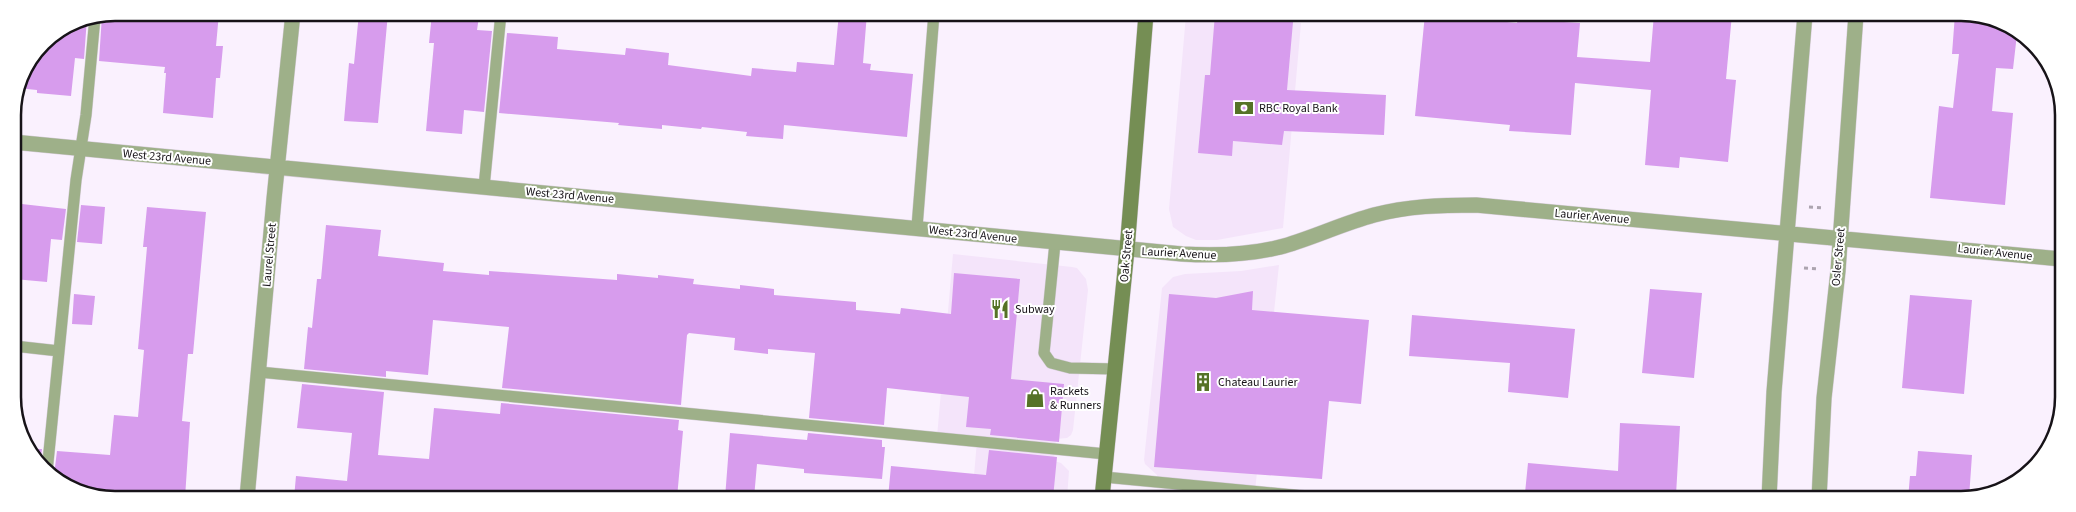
<svg xmlns="http://www.w3.org/2000/svg" width="2076" height="512" font-family="'Source Sans 3',sans-serif">
  <style>
    .built { fill: #f4e4fa }
    .building { fill: #d79ced }
    .lines { fill: none; stroke-linecap: round; stroke-linejoin: round }
    .service-casing { stroke: #d6cdd9; stroke-width: 12 }
    .minor-casing { stroke: #d6cdd9; stroke-width: 16 }
    .secondary-casing { stroke: #d6cdd9; stroke-width: 16 }
    .path { stroke: #aca4af; stroke-width: 3; stroke-dasharray: 4 4; stroke-linecap: butt }
    .service { stroke: #9eb089; stroke-width: 11 }
    .minor { stroke: #9eb089; stroke-width: 15 }
    .secondary { stroke: #758e54; stroke-width: 15 }
    .labels { text-anchor: middle; stroke-width: 4; stroke-linejoin: round; paint-order: stroke }
    .poi-label { font-size: 12px; fill: #171318; stroke: #fff; text-anchor: start }
    .street-label { font-size: 12px; fill: #171318; stroke: #fff }
    .rim { fill: none; stroke: #171318; stroke-width: 2.5 }
  </style>
  <rect width="100%" height="100%" fill="#faf1fe"/>
  <path class="built" d="M1186,15L1301,23L1283,228L1217,240H1196L1186,236L1173,227L1169,209Z
    M953,254L1072,267L1077,268L1086,279L1088,290L1073,430L1071,435L1067,438L1056,439L1054,461L1061,463L1069,471L1067,498H972L977,441L937,437Z
    M1279,265L1255,491L1156,482L1157,475L1145,464L1144,460L1162,288L1173,277L1185,274L1241,271Z"/>
  <path class="building" d="M115,12L219,13L216,46H223L220,78H216L213,118L163,113L166,73H164L165,67L99,61L102,15Z
    M359,13H388L378,123L344,121L349,63L354,64Z
    M432,13L479,17L477,30L492,31L484,112L464,110L462,134L426,131L434,43H429Z
    M839,13H867L863,63L871,64L870,70L913,74L907,137L784,125L783,139L746,136L747,132L702,127L701,129L662,125V129L618,125L619,123L499,113L507,33L558,37L557,49L625,55L626,48L669,53L668,65L751,76L752,68L796,72L797,62L834,65Z
    M1215,14H1278V21L1293,22L1287,90L1386,95L1384,135L1284,131L1282,145L1233,141L1232,156L1198,153L1205,75H1210Z
    M1425,14L1517,23L1518,19L1580,23L1577,57L1650,62L1654,14H1732L1726,79L1736,80L1728,162L1680,157L1679,168L1645,165L1651,90L1575,83L1571,135L1509,131L1510,125L1415,116Z
    M1955,14L1981,15L2017,34L2013,69L1996,68L1992,111L2013,113L2005,205L1930,198L1939,106L1953,108L1959,54H1952Z
    M87,18L84,59L75,58L71,96L37,93V90L17,88L20,76L43,42L76,20Z
    M13,203L66,209L62,240L51,239L47,282L14,279Z
    M81,205L105,207L102,244L77,242Z
    M147,207L206,212L193,354H188L182,421L190,422L185,498L95,497L54,475L57,451L110,455L114,415L138,417L144,350L138,349L147,247H143Z
    M326,225L381,230L378,256L444,263L443,271L489,275V271L617,280V274L658,278V275L694,279L693,284L740,289V285L774,289V295L856,302V310L900,314L901,308L951,314L954,273L1020,279L1011,379L1064,384L1059,442L990,435L991,429L966,427L969,397L887,388L884,425L809,418L815,353L768,349V354L734,350L735,338L689,333L687,335L681,405L502,388L509,327L433,320L428,375L386,371V377L304,369L308,327L312,328L317,279H321Z
    M1650,289L1702,293L1694,378L1642,373Z
    M1253,291L1252,310L1369,320L1361,404L1329,401L1322,479L1154,467L1169,294L1216,298Z
    M74,294L95,296L92,325L72,324Z
    M1910,295L1972,300L1964,394L1902,388Z
    M1412,315L1575,329L1568,398L1508,392L1510,363L1409,356Z
    M302,384L384,392L378,455L429,459L434,408L500,414L501,403L679,420L678,430L683,431L677,498H294L296,476L347,481L352,433L297,428Z
    M1620,423L1680,426L1676,495H1668V499H1571L1572,497L1525,493L1528,463L1618,471Z
    M730,433L807,440L808,433L882,440V447H885L882,479L804,473V469L757,464L754,498H725Z
    M31,449H42L40,465L39,463Z
    M989,450L1057,457L1053,498H888L891,466L986,475Z
    M1918,451L1972,455L1969,498L1908,499L1910,476H1916Z"/>
  <g class="lines">
    <g class="service-casing">
      <path id="service" d="M484,187L501,13
        M917,227L934,13
        M1055,243L1044,353L1051,363L1070,368L1115,369
        M14,346L59,351
        M259,372L1106,454
        M47,472L76,180L86,115L95,17
        M1104,477L1336,499"/>
    </g>
    <g class="minor-casing">
      <path id="minor" d="M13,142L1182,254C1216,256 1251,255 1284,246C1315,237 1344,223 1374,215C1408,206 1441,205 1476,205L2061,259
        M247,498L274,199L293,13
        M1769,499L1774,392L1805,14
        M1819,499L1824,398L1838,271L1856,14"/>
    </g>
    <g class="secondary-casing">
      <path id="secondary" d="M1102,498L1127,250L1146,14"/>
    </g>
    <path class="path" d="M1809,207L1823,208
      M1804,268L1818,269"/>
    <use href="#service" class="service"/>
    <use href="#minor" class="minor"/>
    <use href="#secondary" class="secondary"/>
  </g>
  <defs>
    <g id="bank-bare" transform="scale(1.5)"><path d="M-6-4H6V4H-6ZM0-2.3a2.3 2.3 0 1 0 0 4.6a2.3 2.3 0 1 0 0-4.6Z" fill="#557227" stroke="#fff" stroke-width="2.5" paint-order="stroke"/></g>
    <g id="restaurant-bare" transform="scale(1.5)"><path d="M-5-6h1v4h1v-4h1v4h1v-4h1v5L-1.5 .5V6h-2V.5L-5-1ZM5-6V6H3V1.5H1.5Q1.5-4 5-6Z" fill="#557227" stroke="#fff" stroke-width="2.5" paint-order="stroke"/></g>
    <g id="building-bare" transform="scale(1.5)"><path d="M-4-6H4V6H1V3H-1V6H-4ZM-2.5-4.3h1.7v1.8h-1.7ZM.8-4.3h1.7v1.8H.8ZM-2.5-1h1.7V.8h-1.7ZM.8-1h1.7V.8H.8Z" fill="#557227" stroke="#fff" stroke-width="2.5" paint-order="stroke"/></g>
    <g id="shop-bare" transform="scale(1.5)"><path d="M-5-2.5h2.3a2.7 3.5 0 0 1 5.4 0H5L5.5 6h-11ZM-1.5-2.5h3a1.5 2.3 0 0 0-3 0Z" fill="#557227" stroke="#fff" stroke-width="2.5" paint-order="stroke"/></g>
  </defs>
  <g fill-rule="evenodd">
    <use href="#bank-bare" x="1244" y="108"/>
    <use href="#restaurant-bare" x="1000" y="309"/>
    <use href="#building-bare" x="1203" y="382"/>
    <use href="#shop-bare" x="1035" y="398"/>
  </g>
  <g class="labels">
    <g class="poi-label">
      <text x="1259" y="112">RBC Royal Bank</text>
      <text x="1015" y="313">Subway</text>
      <text x="1218" y="386">Chateau Laurier</text>
      <text x="1050" y="395">Rackets<tspan x="1050" dy="14">&amp; Runners</tspan></text>
    </g>
    <g class="street-label">
      <text transform="translate(167 157) rotate(5)" y="4">West 23rd Avenue</text>
      <text transform="translate(570 195) rotate(5)" y="4">West 23rd Avenue</text>
      <text transform="translate(1592 216) rotate(5)" y="4">Laurier Avenue</text>
      <text transform="translate(973 234) rotate(6)" y="4">West 23rd Avenue</text>
      <text transform="translate(1995 252) rotate(6)" y="4">Laurier Avenue</text>
      <text transform="translate(1179 253) rotate(3)" y="4">Laurier Avenue</text>
      <text transform="translate(269 255) rotate(-85)" y="4">Laurel Street</text>
      <text transform="translate(1126 256) rotate(-85)" y="4">Oak Street</text>
      <text transform="translate(1838 257) rotate(-85)" y="4">Osler Street</text>
    </g>
  </g>
  <path d="M0 0H2076V512H0ZM115 21H1961A94 94 0 0 1 2055 115V397A94 94 0 0 1 1961 491H115A94 94 0 0 1 21 397V115A94 94 0 0 1 115 21Z" fill="#fff" fill-rule="evenodd"/>
  <path class="rim" d="M115 21H1961A94 94 0 0 1 2055 115V397A94 94 0 0 1 1961 491H115A94 94 0 0 1 21 397V115A94 94 0 0 1 115 21Z"/>
</svg>
